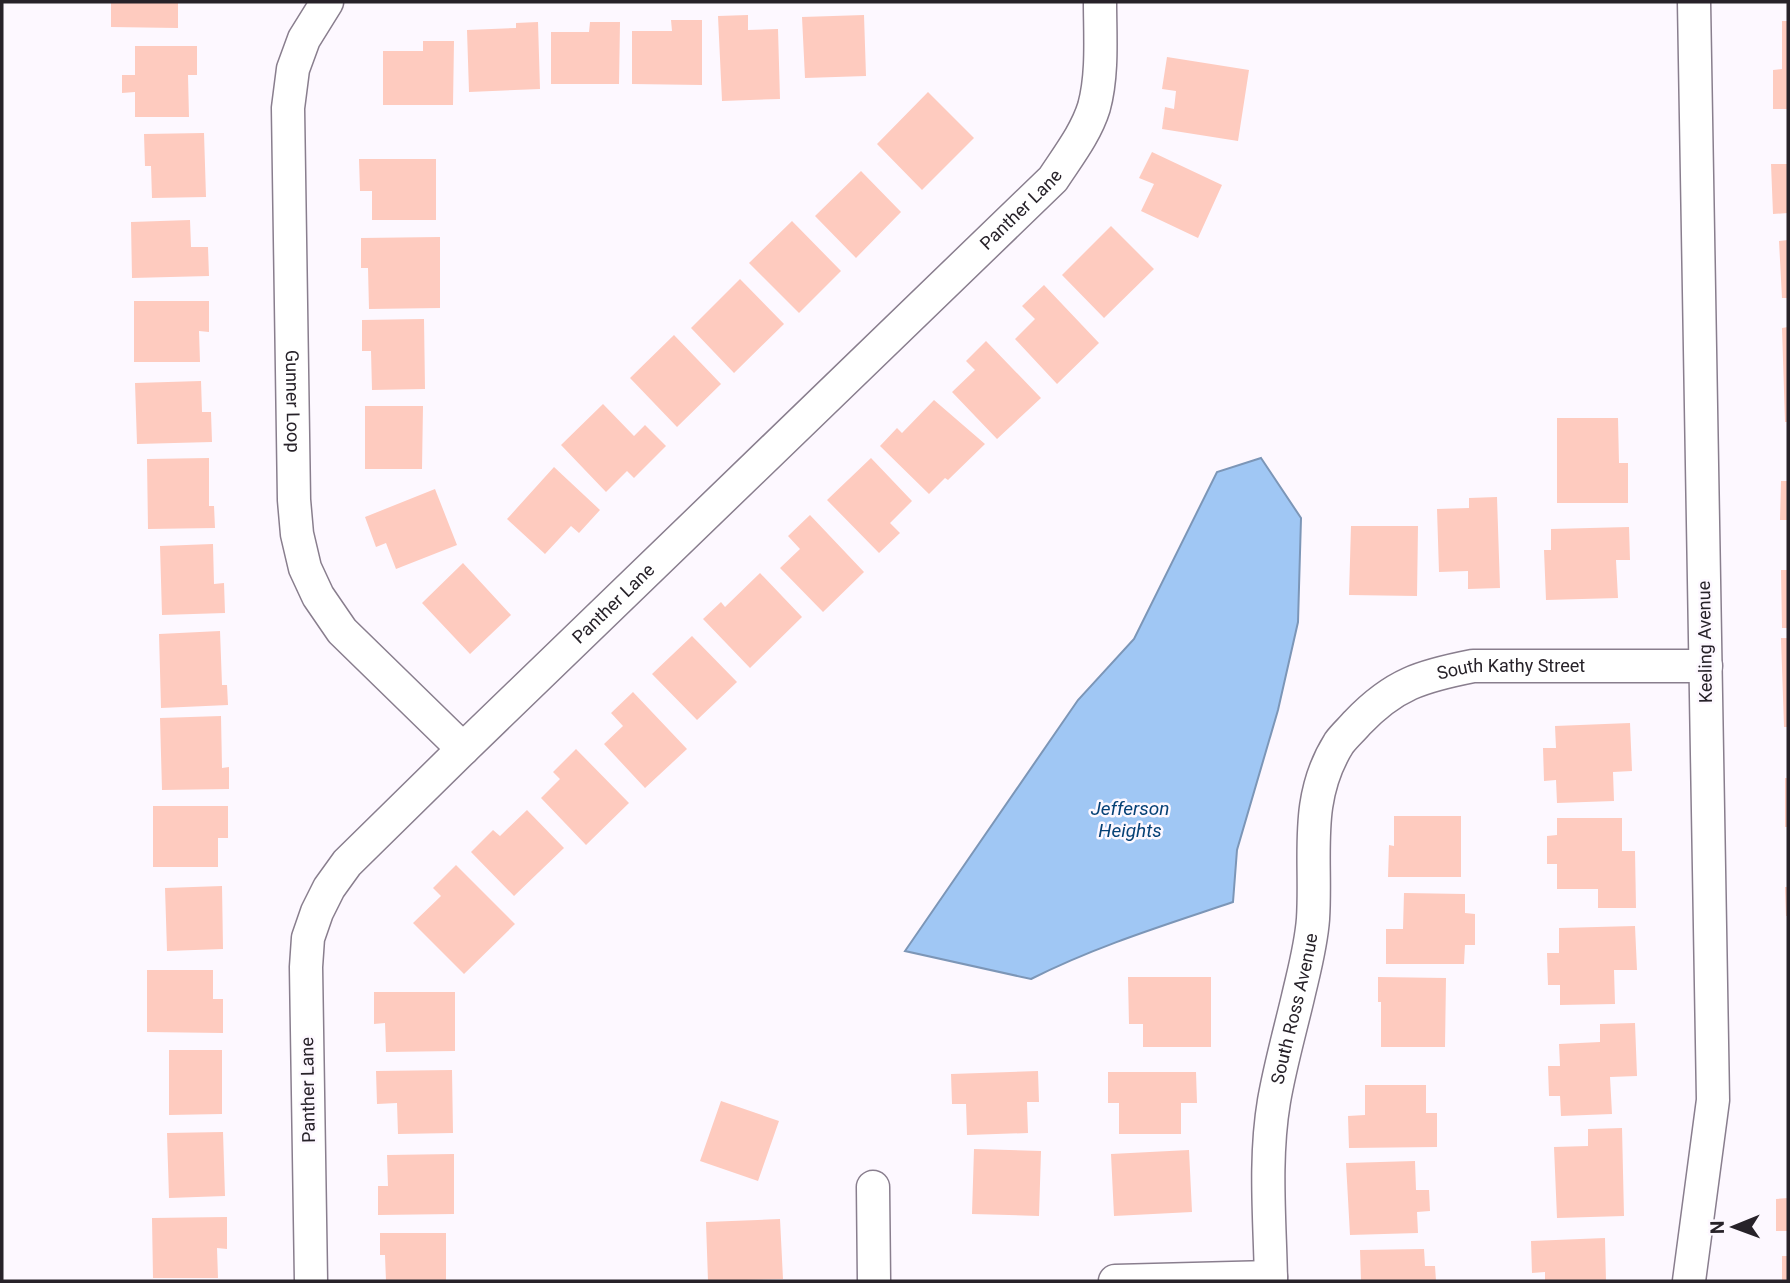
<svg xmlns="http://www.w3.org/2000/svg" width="1790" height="1283" font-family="Roboto,sans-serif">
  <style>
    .water { fill: #a0c7f4; stroke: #7c96b7; stroke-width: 2 }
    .building { fill: #fecbbf }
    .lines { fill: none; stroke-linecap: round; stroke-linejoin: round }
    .minor-casing { stroke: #897e8e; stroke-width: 35 }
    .minor { stroke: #fff; stroke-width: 32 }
    .labels { text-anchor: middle; stroke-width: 5; stroke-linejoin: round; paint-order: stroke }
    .street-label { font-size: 18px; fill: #272229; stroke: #fdf8ff }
    .water-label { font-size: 19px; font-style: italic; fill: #064176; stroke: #fdf8ff }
  </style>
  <rect width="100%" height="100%" fill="#fdf8ff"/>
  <path class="water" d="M1261,458L1301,518L1298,622L1278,710L1237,850L1233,902C1165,925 1096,946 1031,979L905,951L1078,700L1134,639L1217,472Z"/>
  <path class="building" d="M111,2H178V28L111,27Z
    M748,15V30L778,29L780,99L722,101L718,16Z
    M864,15L866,76L805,78L802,17Z
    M671,20H702V85L632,84V31H672Z
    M1782,21H1788V109H1773V70L1782,69Z
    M538,22L540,89L469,92L467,30L516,28V23Z
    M590,22H620L619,84H551V32H589Z
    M423,41H454L453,105H383V51H423Z
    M135,46H197V75H188L189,117H135V92L122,93V75H135Z
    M1167,57L1249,70L1238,141L1162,129L1165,107L1174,109L1176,91L1162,89Z
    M928,92L974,138L922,190L877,144Z
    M204,133L206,197L152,198L151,166H145L144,134Z
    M1152,152L1222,185L1198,238L1141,211L1154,184L1139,178Z
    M359,159H436V220H372V191H360Z
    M1771,164H1788V213L1773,214Z
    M861,171L901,212L856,258L815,216Z
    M190,220L191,247H208L209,276L132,278L131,222Z
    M792,221L841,271L799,313L749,263Z
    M1111,226L1154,269L1104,318L1062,275Z
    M440,237V308L369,309L368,268H361V238Z
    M1788,240V298H1782L1779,241Z
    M740,279L784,324L734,373L691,328Z
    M1044,285L1099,343L1057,384L1015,339L1035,319L1022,306Z
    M134,301H209V332L199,331L200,362H134Z
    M424,319L425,389L372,390L371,351H362V320Z
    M1788,327V422H1785L1782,328Z
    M674,335L721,384L677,427L630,378Z
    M986,341L1041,398L997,439L952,392L975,370L966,361Z
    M201,381L202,412H211L212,442L137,444L135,383Z
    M934,400L985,444L948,480L945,478L929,494L880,446L897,428L902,433Z
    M603,404L634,436L645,425L666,446L634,478L627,471L606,492L561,445Z
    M365,406H423L422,469H365Z
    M1557,418H1618L1619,463H1628V503H1557Z
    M209,458V506H214L215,528L148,529L147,459Z
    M871,458L912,501L890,523L900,533L879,553L827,500Z
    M554,467L600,510L579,533L571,526L545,554L507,519Z
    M1781,481H1788V520H1780Z
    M435,489L457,545L396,569L386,543L376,547L365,517Z
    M1497,497L1500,588L1468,589V571L1439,572L1437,509L1469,508V498Z
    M810,515L864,572L823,612L780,568L800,549L788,536Z
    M1351,526H1418L1417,596L1349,595Z
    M1629,527L1630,560H1616L1618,598L1546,600L1544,550H1551V529Z
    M213,544L214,584L224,583L225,613L162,615L160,546Z
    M463,563L511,615L470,654L422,603Z
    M1781,570H1788V628H1782Z
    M760,573L802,617L750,668L703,619L721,602L725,607Z
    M220,631L222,685H227L228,705L161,708L159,634Z
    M692,636L737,682L697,720L652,674Z
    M1781,638H1788V727H1784Z
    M633,692L687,749L645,788L604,744L623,726L611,713Z
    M221,716L222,768L229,767V789L162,790L160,718Z
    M1630,723L1632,771L1613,772L1614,801L1557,803L1556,780L1544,781L1543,748H1556L1555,726Z
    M576,749L629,803L586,845L541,798L560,779L553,772Z
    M1785,778H1788V827H1785Z
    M153,806H228V838H218V867H153Z
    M527,810L564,848L514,896L471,852L493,830L500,836Z
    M1394,816H1461V877H1388L1389,845L1394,846Z
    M1557,818H1622V851H1635L1636,908H1598V889H1557V864H1547V836L1557,835Z
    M456,865L515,924L464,974L413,923L441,896L433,888Z
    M222,886L223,949L167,951L165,888Z
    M1785,887H1788V916H1786Z
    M1404,893L1465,894V913L1475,914V945H1465L1464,964H1386V929H1403Z
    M1635,926L1637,970H1614L1615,1004L1560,1005V985H1548L1547,953H1559V928Z
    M147,970H213V999H223V1033L147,1032Z
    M1128,977H1211V1047H1143V1024H1129Z
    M1378,977L1446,978L1445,1047H1381V1002H1378Z
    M374,992H455V1051L386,1052L385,1023L374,1024Z
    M1635,1023L1637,1076L1610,1077L1612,1114L1561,1116L1560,1096H1549L1548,1066H1560L1559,1044L1600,1042V1024Z
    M169,1050H222V1114L169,1115Z
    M452,1070L453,1133L398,1134L397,1103L377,1104L376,1071Z
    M1038,1071L1039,1102H1027L1028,1133L967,1135L966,1104H952L951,1074Z
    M1108,1072H1196L1197,1103H1181V1134H1119V1103H1108Z
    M1365,1085H1426V1113H1437V1147L1349,1148L1348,1116L1365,1115Z
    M721,1101L779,1121L758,1181L700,1161Z
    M1622,1128L1624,1216L1557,1218L1554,1147L1588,1146V1129Z
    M223,1132L225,1196L169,1198L167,1133Z
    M974,1149L1041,1151L1039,1216L972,1214Z
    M1189,1150L1192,1212L1114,1216L1111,1154Z
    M454,1154V1214L378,1215V1186H388L387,1155Z
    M1415,1161L1416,1190H1429L1430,1211L1417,1212L1418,1233L1350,1235L1346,1163Z
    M1788,1198V1231H1776V1199Z
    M227,1217V1249L217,1248L218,1278H153L152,1218Z
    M780,1219L783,1279L708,1281L706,1222Z
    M380,1233H446V1281H386L385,1255H380Z
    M1605,1238L1606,1281H1545V1272L1532,1273L1531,1241Z
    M1424,1249L1425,1266H1435L1436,1281H1361L1360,1250Z
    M1782,1256H1788V1281H1782Z"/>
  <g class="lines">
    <g class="minor-casing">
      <g id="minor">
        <path id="s1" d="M327,2L304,39L293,69L288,108L294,500L297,534L305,568L318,596L342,631L463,749"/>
        <path d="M873,1187L874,1281"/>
        <path id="s2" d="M311,1281L306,967L308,938L317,912L329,888L347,863L463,749L1053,179C1068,156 1086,133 1094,107C1103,74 1100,35 1100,2"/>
        <path d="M1115,1281L1271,1277"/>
        <path id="s3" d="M1271,1281C1270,1222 1264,1160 1274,1101C1280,1066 1290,1031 1298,997C1304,971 1311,946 1313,919C1317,857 1303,800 1339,743C1344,736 1351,730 1357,723C1394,684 1422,676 1473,666H1706"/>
        <path d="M1689,1281L1713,1100L1694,2"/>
      </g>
    </g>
    <use href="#minor" class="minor"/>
  </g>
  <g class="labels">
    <g class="street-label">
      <text dy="6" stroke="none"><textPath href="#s2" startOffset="1367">Panther Lane</textPath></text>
      <text dy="6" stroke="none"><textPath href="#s1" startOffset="408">Gunner Loop</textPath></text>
      <text dy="6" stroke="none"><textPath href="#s2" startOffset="800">Panther Lane</textPath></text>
      <text transform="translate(1705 642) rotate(-91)" y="6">Keeling Avenue</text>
      <text dy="6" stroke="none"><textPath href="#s3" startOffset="744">South Kathy Street</textPath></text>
      <text dy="6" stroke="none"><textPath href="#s3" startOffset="275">South Ross Avenue</textPath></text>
      <text transform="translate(308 1090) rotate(-91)" y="6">Panther Lane</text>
    </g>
    <g class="water-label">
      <text x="1130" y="815">Jefferson<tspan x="1130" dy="22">Heights</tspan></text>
    </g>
  </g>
  <rect width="1790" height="1283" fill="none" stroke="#272229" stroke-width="7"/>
  <g transform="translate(1734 1227) rotate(269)" stroke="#fdf8ff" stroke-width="5" paint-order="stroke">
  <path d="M0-5L12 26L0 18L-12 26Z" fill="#272229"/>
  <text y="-10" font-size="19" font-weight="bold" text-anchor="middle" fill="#272229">N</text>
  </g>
</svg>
